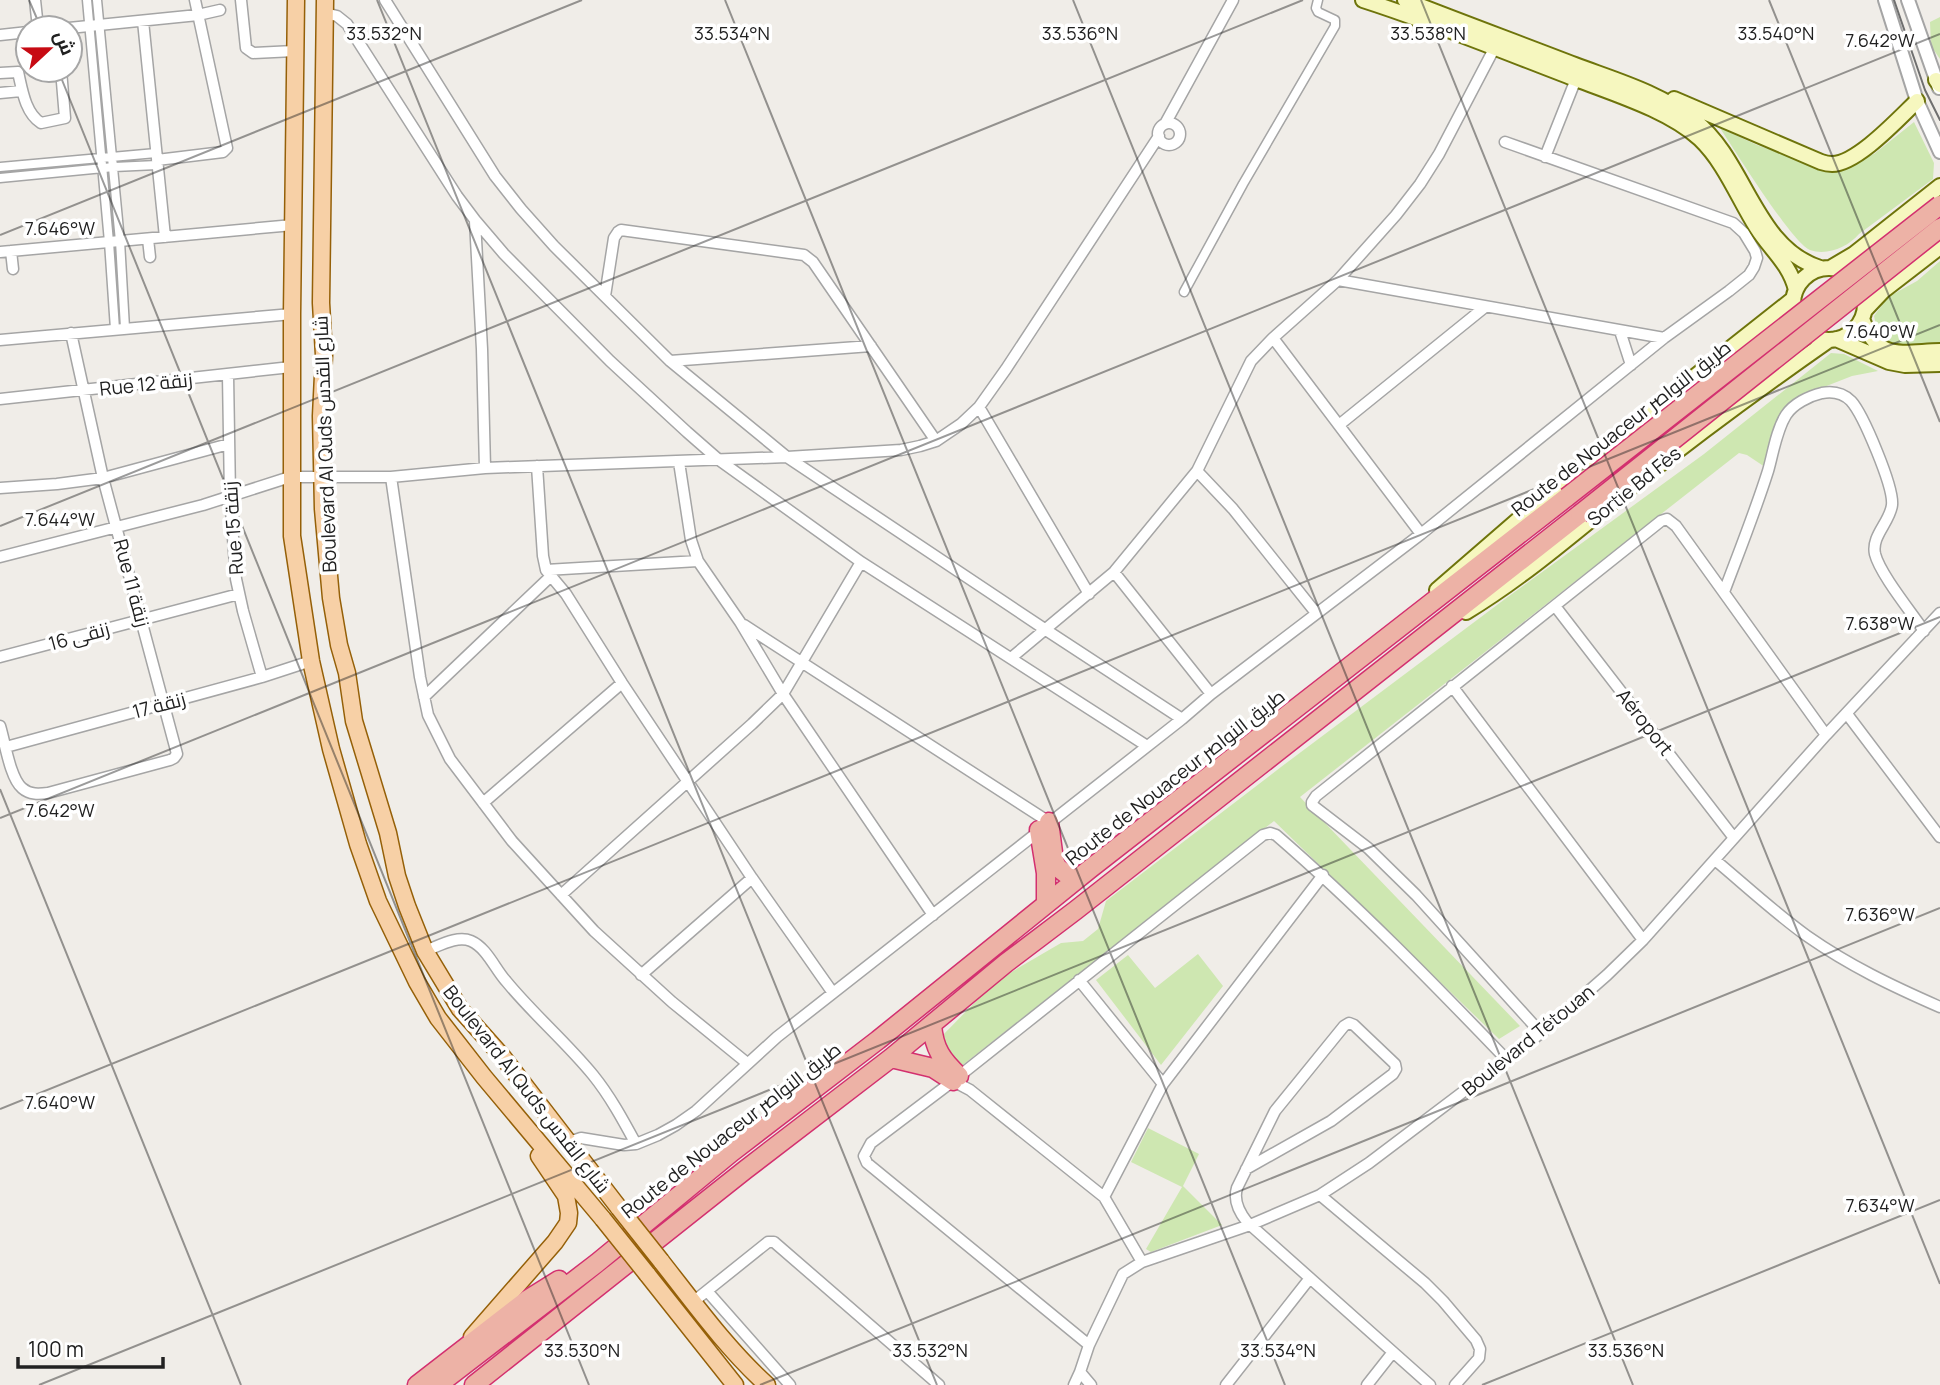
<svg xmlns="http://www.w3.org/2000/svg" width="1940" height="1385" font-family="Manrope,Cairo,sans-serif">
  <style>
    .grass { fill: #cee7b1 }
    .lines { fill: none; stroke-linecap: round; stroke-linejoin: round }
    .pedestrian-casing { stroke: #a5a5a5; stroke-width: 11 }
    .minor-casing { stroke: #a5a5a5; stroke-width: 13 }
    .tertiary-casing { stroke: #a5a5a5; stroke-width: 16 }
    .secondary-casing { stroke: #6e740b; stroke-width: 18 }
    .primary-casing { stroke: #956008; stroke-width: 19 }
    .trunk-casing { stroke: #d3306f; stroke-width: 21 }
    .pedestrian { stroke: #fff; stroke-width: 8 }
    .minor { stroke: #fff; stroke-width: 10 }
    .tertiary { stroke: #fff; stroke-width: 12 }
    .secondary { stroke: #f6f7bf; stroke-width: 14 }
    .primary { stroke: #f7d0a6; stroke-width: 16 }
    .trunk { stroke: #edb2a6; stroke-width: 18 }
    .tram { stroke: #6f6f6f; stroke-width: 2 }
    .primary-bridge-casing { stroke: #956008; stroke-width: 19; stroke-linecap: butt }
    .trunk-bridge-casing { stroke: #d3306f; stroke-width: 21; stroke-linecap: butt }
    .primary-bridge { stroke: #f7d0a6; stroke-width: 16 }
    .trunk-bridge { stroke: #edb2a6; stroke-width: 18 }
    .ticks { fill: none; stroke: #212121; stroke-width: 2; stroke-opacity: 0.45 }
    .labels { text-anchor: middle; stroke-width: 7; stroke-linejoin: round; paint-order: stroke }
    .street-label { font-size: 19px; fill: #212121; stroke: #fff }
    .ticks-label { font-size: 18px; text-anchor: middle; fill: #212121; stroke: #fff; stroke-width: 7; stroke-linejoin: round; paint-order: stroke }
  </style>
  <rect width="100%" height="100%" fill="#f0ede8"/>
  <path class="grass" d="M1940,17V59L1931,46L1930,22Z
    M1914,122L1934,163L1933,179L1859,234C1848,247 1827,256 1810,250C1792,243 1734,149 1720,128L1757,145L1830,171L1874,154Z
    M1940,261V344L1889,346L1878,335L1874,316L1888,297L1917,281Z
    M1831,353L1844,354L1878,371L1852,376L1801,396L1783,410L1765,467L1747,455L1739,453L1300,797L1520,1026L1499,1039L1274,821L960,1067L939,1039L996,981L1061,943L1083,941L1098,929L1106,901L1281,767L1505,599L1704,454Z
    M1198,954L1223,986L1161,1065L1096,980L1128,955L1155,988Z
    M1148,1128L1199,1154L1183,1186L1222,1225L1151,1252L1146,1249L1182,1187L1131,1162Z"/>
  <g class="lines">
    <g class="pedestrian-casing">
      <path id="pedestrian" d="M87,0L109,242L115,329
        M97,0L120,241L125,328
        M0,167L156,153
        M0,178L114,167L157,165
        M1184,292L1243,184L1335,26V20L1318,12L1316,8L1318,0"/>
    </g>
    <g class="minor-casing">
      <path id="minor" d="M35,0L38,28
        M241,0L246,48L253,53L294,51
        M385,0L495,176L521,209L554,246L670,361L787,457L1046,630L1182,719
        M325,13L337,16L347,24L457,196L475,220L504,254L610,361L687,432L719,460L861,562L1147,746
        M143,21L165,237
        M69,28L198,15L220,10
        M0,35L28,32
        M0,73L18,72C22,89 25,113 41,123L65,118L61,70
        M0,93L21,91
        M1158 134a11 11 0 1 1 22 0a11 11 0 1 1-22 0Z
        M1165,124L1233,0
        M1545,157L1576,79
        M157,160L223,152L227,148L195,0
        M475,221L482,349L485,468
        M148,239L150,257
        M11,251L13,269
        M0,252L293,225
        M1338,280L1664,338
        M605,296L614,238L618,232L621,230L804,255L813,262L936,441
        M1620,331L1631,365
        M1273,338L1421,534
        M0,340L292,314
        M670,361L871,346
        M228,375L230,496L236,579L243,611L262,677
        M0,399L291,367
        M979,407L1089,594
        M1339,425L1485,307
        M679,462L691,540L698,561L740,622L783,694L933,915
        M537,466L543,556L546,570L566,594L622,683L752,878L833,993
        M1197,471L1233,509L1316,613
        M391,477L420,677L428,715L450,759L512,841L594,931L672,1002L747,1063
        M0,488L57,484L103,478L229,444
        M0,557L203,505L290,477H391L485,468L787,457L901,450L920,446L936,441L961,424L979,407L1006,369L1159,136
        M546,570L698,561
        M1114,572L1211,694
        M1724,592C1739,552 1755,512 1768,471C1773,454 1776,431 1786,415C1793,404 1809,396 1822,393C1833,391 1843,393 1851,401C1863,414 1894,487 1892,505C1890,522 1871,536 1875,554C1880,574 1912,613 1924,631
        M1555,606L1734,838
        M744,625L1049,822
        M0,657L239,594
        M1011,658L1114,572L1197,471L1251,361L1273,338L1338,280L1396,215L1420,184L1439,154L1495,47
        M1452,686L1643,940
        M424,697L551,576
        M1847,714L1940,837
        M0,726C5,742 10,778 22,788C30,795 39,794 48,793L170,760L174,758L177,754L103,478L71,333
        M6,747L262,677L311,661
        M483,803L622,683
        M1715,860C1745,885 1775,913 1807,936C1850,966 1892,986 1940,1007
        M561,895L752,724L783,694L861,562
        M425,951C439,946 457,935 471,941C487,948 495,969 506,981C533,1014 566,1042 593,1075C610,1096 623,1120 636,1144
        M641,975L752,878
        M1079,980L1163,1084
        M1541,1033L1416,895L1368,848L1312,805V802L1316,796L1661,521L1667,519L1676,526L1826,735
        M953,1081L970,1090L1104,1197L1142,1262
        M569,1142L581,1138L624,1145L636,1144L658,1135L676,1125L696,1111L777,1037L1182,719L1211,694L1421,534L1664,338L1729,291L1749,275L1754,267L1757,258L1755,251L1744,233L1733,223L1505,142
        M1246,1169L1331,1121L1393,1074L1396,1069L1395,1064L1354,1025L1349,1023L1344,1026L1275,1111L1237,1188C1233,1201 1239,1212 1247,1222L1430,1385
        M1320,1195L1425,1283L1443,1301L1476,1340L1480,1349L1479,1358L1455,1385
        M1104,1197L1163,1084L1323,875
        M707,1291L790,1385
        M693,1302L768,1242H774L939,1385
        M1089,1345L867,1163L864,1156L871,1143L953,1081L1263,835L1270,833L1276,835C1357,905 1432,982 1506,1059
        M1080,1372L1091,1385
        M1074,1385L1080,1372L1089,1345L1123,1274L1142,1262L1250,1225L1320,1195L1369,1163L1541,1033L1607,975L1643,940L1826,735L1940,613
        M1226,1385L1310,1278
        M1367,1385L1393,1352"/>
    </g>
    <g class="tertiary-casing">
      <path id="tertiary" d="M1885,0L1917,101L1940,152
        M1908,0L1939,88"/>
    </g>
    <g class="secondary-casing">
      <path id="secondary" d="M1363,0C1435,23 1505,52 1576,79C1615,94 1670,111 1700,139C1725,163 1738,198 1757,228C1770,249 1790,264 1796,290
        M1405,0C1461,22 1518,43 1575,65C1615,80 1661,93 1695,121C1746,161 1754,247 1820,268
        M1936,80L1940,85
        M1674,99L1821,162C1824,163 1828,164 1832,164C1857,164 1899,118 1917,101
        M1832,267L1854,254L1940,186
        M1793 304a36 36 0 1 1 72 0a36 36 0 1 1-72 0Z
        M1865,310L1883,291L1940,247
        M1862,319C1878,362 1901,352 1940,351
        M1836,339L1889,362L1905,365L1940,364
        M1437,590L1564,480L1793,299
        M1466,612C1527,575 1580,528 1636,483C1699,433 1763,386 1829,340"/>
    </g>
    <g class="primary-casing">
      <path id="primary" d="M296,0L292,314V536L311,661L331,749L358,844L378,901L417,982L438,1018L484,1077L603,1219
        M325,0L321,303L324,355L321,416L323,509L331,598L339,645L347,673L354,721L388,833L397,876L407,906L425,951L460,1009L502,1056L619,1208
        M661,1261C694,1303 727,1349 767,1385
        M647,1274L735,1385
        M472,1337L555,1242L568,1223L569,1213L566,1196L539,1156"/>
    </g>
    <g class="trunk-casing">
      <path id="trunk" d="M1049,822L1054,860L1057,867L1075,881
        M1039,830L1046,873V904
        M932,1025C934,1049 942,1060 959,1076
        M891,1058L933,1068L953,1081
        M417,1385L527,1300L559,1280
        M438,1385L597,1263L732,1152L878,1040L1091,868L1567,497
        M474,1385L745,1170L891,1058L1006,963L1076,910L1580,514"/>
    </g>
    <use href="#pedestrian" class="pedestrian"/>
    <use href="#minor" class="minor"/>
    <use href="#tertiary" class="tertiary"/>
    <use href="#secondary" class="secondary"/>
    <use href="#primary" class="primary"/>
    <use href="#trunk" class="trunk"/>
    <path class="tram" d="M1894,0L1925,90L1940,120"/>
    <g class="primary-bridge-casing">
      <path id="primary-bridge" d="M619,1208L661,1261
        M603,1219L647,1274"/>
    </g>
    <g class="trunk-bridge-casing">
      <path id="trunk-bridge" d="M1567,497L1940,205
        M1580,514L1940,228"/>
    </g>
    <use href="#primary-bridge" class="primary-bridge"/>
    <use href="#trunk-bridge" class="trunk-bridge"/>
  </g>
  <path class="ticks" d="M29,0L41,28M377,0L937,1385M725,0L1285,1385M1073,0L1633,1385M1421,0L1940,1284M1769,0L1940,422M58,70L589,1385M0,235L582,0M0,526L1303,0M0,789L241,1385M0,818L1940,34M0,1109L1940,325M39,1385L1940,617M760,1385L1940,908M1482,1385L1940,1200"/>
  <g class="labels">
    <g class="street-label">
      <text transform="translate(146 384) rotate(-6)" y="7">Rue 12 زنقة</text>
      <text transform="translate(1621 428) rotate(-38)" y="7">Route de Nouaceur طريق النواصر</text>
      <text transform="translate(325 444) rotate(-92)" y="7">Boulevard Al Quds شارع القدس</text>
      <text transform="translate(1634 486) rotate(-39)" y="7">Sortie Bd Fès</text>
      <text transform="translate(233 528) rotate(-94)" y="7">Rue 15 زنقة</text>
      <text transform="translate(132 583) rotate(75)" y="7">Rue 11 زنقة</text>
      <text transform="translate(79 636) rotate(-15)" y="7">زنقى 16</text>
      <text transform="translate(159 705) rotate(-15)" y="7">زنقة 17</text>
      <text transform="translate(1645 722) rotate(52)" y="7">Aéroport</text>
      <text transform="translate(1175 777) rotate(-38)" y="7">Route de Nouaceur طريق النواصر</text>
      <text transform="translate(1528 1040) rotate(-39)" y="7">Boulevard Tétouan</text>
      <text transform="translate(527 1089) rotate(52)" y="7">Boulevard Al Quds شارع القدس</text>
      <text transform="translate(731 1130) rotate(-38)" y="7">Route de Nouaceur طريق النواصر</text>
    </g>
  </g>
  <g class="ticks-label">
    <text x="384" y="40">33.532°N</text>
    <text x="732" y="40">33.534°N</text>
    <text x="1080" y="40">33.536°N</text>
    <text x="1428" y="40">33.538°N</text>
    <text x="1776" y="40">33.540°N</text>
    <text x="1880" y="47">7.642°W</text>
    <text x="60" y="235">7.646°W</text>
    <text x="1880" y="338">7.640°W</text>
    <text x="60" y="526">7.644°W</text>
    <text x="1880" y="630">7.638°W</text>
    <text x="60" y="817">7.642°W</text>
    <text x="1880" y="921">7.636°W</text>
    <text x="60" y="1109">7.640°W</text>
    <text x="1880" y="1212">7.634°W</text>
    <text x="582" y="1357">33.530°N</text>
    <text x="930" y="1357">33.532°N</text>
    <text x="1278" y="1357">33.534°N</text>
    <text x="1626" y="1357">33.536°N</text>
  </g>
  <g transform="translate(49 49) rotate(68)"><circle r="33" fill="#ffffff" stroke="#a6a6a6" stroke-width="2"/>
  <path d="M0-5L12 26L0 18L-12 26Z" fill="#c70a13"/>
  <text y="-10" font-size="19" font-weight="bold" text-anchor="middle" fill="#212121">ش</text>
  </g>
  <path d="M18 1357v10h145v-10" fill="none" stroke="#212121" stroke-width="3.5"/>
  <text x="28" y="1357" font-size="21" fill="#212121" stroke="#ffffff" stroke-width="5" paint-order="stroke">100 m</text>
</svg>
